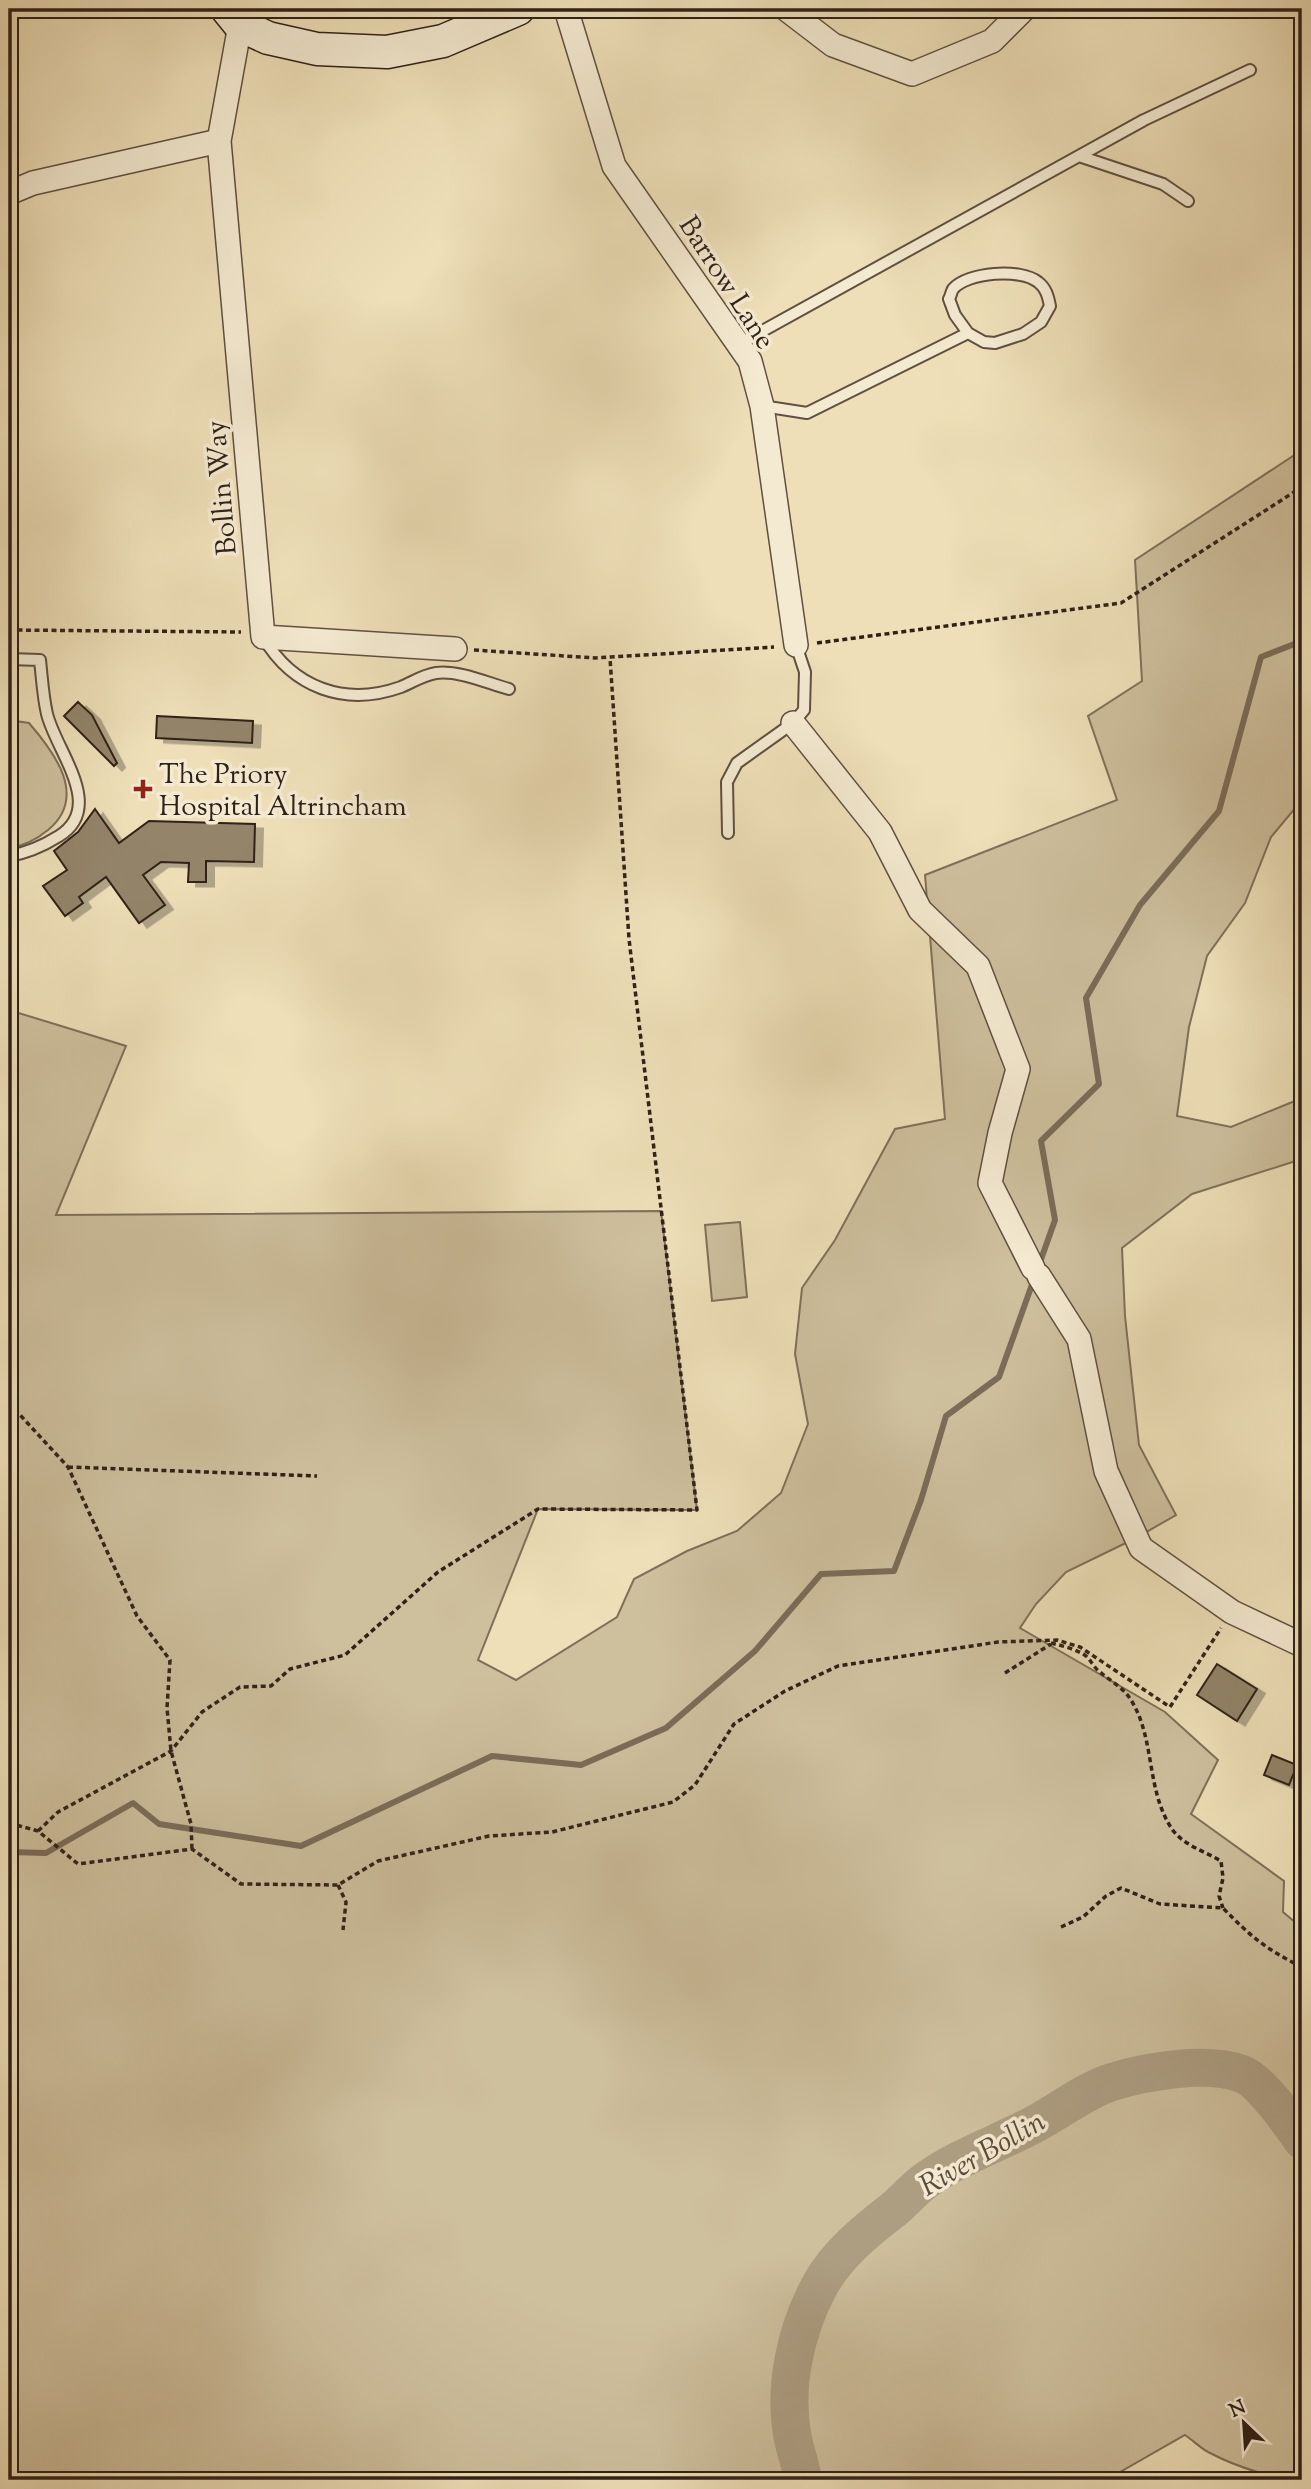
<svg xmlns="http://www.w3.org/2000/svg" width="1311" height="2489" font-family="'Sorts Mill Goudy',serif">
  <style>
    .green { fill: #cebf9d; stroke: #7f705a; stroke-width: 2 }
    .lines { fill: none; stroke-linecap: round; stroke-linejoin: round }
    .stream { stroke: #7b6c58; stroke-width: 6 }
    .river { stroke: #ad9e82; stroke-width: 38 }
    .building { fill: #93846b; stroke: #302118; stroke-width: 2; filter: url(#shadow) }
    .lane-casing { stroke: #605040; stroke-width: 14 }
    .street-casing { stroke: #605040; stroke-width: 26 }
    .secondary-casing { stroke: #302118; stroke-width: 35 }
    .path { stroke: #302118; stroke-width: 3.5; stroke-dasharray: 5 3.5; stroke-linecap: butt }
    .lane { stroke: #f4ead1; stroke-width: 10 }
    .street { stroke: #f4ead1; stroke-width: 23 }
    .secondary { stroke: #f4ead1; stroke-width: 32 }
    .poi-dot { fill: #8f2418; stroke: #f4ead1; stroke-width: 2.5 }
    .labels { text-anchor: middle; stroke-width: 7; stroke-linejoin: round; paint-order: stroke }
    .street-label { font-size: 28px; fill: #302118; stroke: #f4ead1 }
    .poi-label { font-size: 28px; fill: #302118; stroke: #f4ead1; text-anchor: start }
    .water-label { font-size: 30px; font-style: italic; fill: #5c4d3d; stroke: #f4ead1 }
  </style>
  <defs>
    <filter id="shadow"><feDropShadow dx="8" dy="4.5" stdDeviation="0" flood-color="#0004"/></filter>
  </defs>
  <rect width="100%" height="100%" fill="#eedfb8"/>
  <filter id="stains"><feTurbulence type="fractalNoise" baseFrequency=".00286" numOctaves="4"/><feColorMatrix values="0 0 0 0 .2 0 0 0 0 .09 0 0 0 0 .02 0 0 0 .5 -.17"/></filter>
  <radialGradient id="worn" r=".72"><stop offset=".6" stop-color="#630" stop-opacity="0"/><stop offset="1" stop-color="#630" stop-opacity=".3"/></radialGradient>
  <path class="green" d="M1302,450V800L1271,837L1245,903L1207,956L1189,1027L1177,1116L1231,1127L1302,1098V1159L1192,1194L1122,1248L1125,1316L1139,1445L1176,1515L1136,1538L1066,1572L1036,1604L1020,1628L1165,1712L1218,1760L1191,1814L1284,1881L1283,1912L1302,1928V2480C1276,2480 1235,2466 1212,2454C1202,2450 1194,2441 1185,2435L1106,2480H9V1010L126,1046L56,1215L661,1211L697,1510L538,1509L478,1660L516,1680L617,1617L634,1579L687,1551L737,1531L781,1493L808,1424L795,1354L802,1288L835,1240L895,1129L945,1119L925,875L1117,800L1088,716L1142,681L1135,560Z
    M9,720L29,723C55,753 88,797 48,830C36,840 23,846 9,848Z
    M740,1222L747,1297L712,1301L705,1225Z"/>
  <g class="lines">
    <path class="stream" d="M1039,1265L1055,1220L1041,1141L1099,1084L1086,998L1140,905L1219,811L1261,657L1302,641
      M9,1852L46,1853L133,1803L159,1824L301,1846L492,1756L581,1765L666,1728L755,1651L821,1574L894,1571L921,1500L946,1416L999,1377L1034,1279"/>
    <path class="river" d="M803,2480C801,2466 796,2453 793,2439C783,2388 795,2331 820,2285C837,2254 866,2231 893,2210C904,2201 913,2190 925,2181C958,2157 997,2144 1033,2125C1056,2113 1088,2089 1112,2082C1147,2071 1208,2061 1242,2074C1260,2080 1291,2124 1302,2140"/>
  </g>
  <path class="building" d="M78,702L92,715L117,763L114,766L64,716Z
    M157,716L253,721L252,743L156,738Z
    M95,809L119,843L149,821L255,824L254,862L206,861V882H188L189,863L161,862L143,875L165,905L139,923L106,877L79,897L83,903L65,916L43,886L67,870L54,851L78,832Z
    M1217,1664L1257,1689L1237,1721L1197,1695Z
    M1272,1755L1297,1765L1289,1785L1264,1775Z"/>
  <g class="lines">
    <g class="lane-casing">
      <path id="lane" d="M1079,156L1163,184L1188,201
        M739,344L1144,120L1250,70
        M762,406L807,413L968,333L955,315L949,299C950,298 952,290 953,289C967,272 1021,268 1038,282C1046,288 1048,296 1050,306L1041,322L1023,334L995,343L984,342L968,333
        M263,637C293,688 345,707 401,687C413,682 423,675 436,673C459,670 487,683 509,689
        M9,659L40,660C42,678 43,697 47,714C56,751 106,807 59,836C43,846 27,853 9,856
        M728,833L727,782L737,763L793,723L804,710L805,672L796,645"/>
    </g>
    <g class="street-casing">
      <path id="street" d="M566,9L614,166L750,361L762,406L796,645
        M786,9L833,45L912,74L992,41L1024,9
        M240,25L219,141L263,637L455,649
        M9,193L33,183L219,141
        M793,723L880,832L920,910L978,966L1018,1069L1000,1133L990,1183L1033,1268
        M1039,1276L1079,1339L1106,1471L1141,1548L1232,1612L1302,1645"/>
    </g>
    <g class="secondary-casing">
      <path id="secondary" d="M227,9L240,25L268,38L317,49L387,52L443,41L518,9"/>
    </g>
    <path class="path" d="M9,630L241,632
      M817,643L1121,603L1302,487
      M474,650L595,658L774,647
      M9,1403L68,1467L137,1616L170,1660L167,1708L171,1751L191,1824L192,1849
      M68,1467L317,1476
      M1051,1643C1063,1646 1076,1649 1086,1656C1091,1660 1094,1668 1100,1672C1109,1680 1122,1687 1129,1697C1156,1736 1145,1789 1172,1829C1183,1845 1204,1851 1221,1861L1223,1878L1219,1896L1223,1908
      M1005,1673L1051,1644
      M9,1823L38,1831L78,1864L192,1849L241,1884L338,1885L378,1861L489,1836L552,1832L673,1802L695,1785L734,1724L785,1691L838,1666L998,1642L1057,1640L1080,1647L1170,1707L1221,1628
      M38,1831L58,1812L171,1751L202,1712L240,1687L271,1686L290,1669L345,1655L438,1572L538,1509L697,1510L629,939L610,658
      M338,1885L346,1902L343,1930
      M1061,1927L1083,1917L1106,1896L1121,1888L1160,1904L1223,1908C1250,1936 1267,1950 1302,1967"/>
    <use href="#lane" class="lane"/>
    <use href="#street" class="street"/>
    <use href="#secondary" class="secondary"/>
  </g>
  <path class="poi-dot" d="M139.5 778.5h7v7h7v7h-7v7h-7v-7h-7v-7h7z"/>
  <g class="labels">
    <g class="street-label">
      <text transform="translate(728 282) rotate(57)" y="10">Barrow Lane</text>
      <text transform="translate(220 488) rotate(-95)" y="10">Bollin Way</text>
    </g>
    <g class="poi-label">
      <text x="159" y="783">The Priory<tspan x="159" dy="32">Hospital Altrincham</tspan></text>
    </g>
    <g class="water-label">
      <text transform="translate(982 2153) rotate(-30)" y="10">River Bollin</text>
    </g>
  </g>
  <rect width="1311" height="2489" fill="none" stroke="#eedfb8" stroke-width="35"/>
  <rect x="10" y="10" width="1290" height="2468" fill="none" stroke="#302118" stroke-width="3.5"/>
  <rect x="18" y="18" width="1276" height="2454" fill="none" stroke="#302118" stroke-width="2"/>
  <g transform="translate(1244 2423) rotate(335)" stroke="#f4ead1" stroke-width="5" paint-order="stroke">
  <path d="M0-5L12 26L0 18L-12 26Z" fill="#302118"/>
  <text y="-10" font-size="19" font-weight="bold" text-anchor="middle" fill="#302118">N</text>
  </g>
  <rect width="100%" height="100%" filter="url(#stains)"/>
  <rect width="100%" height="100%" fill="url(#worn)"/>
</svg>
